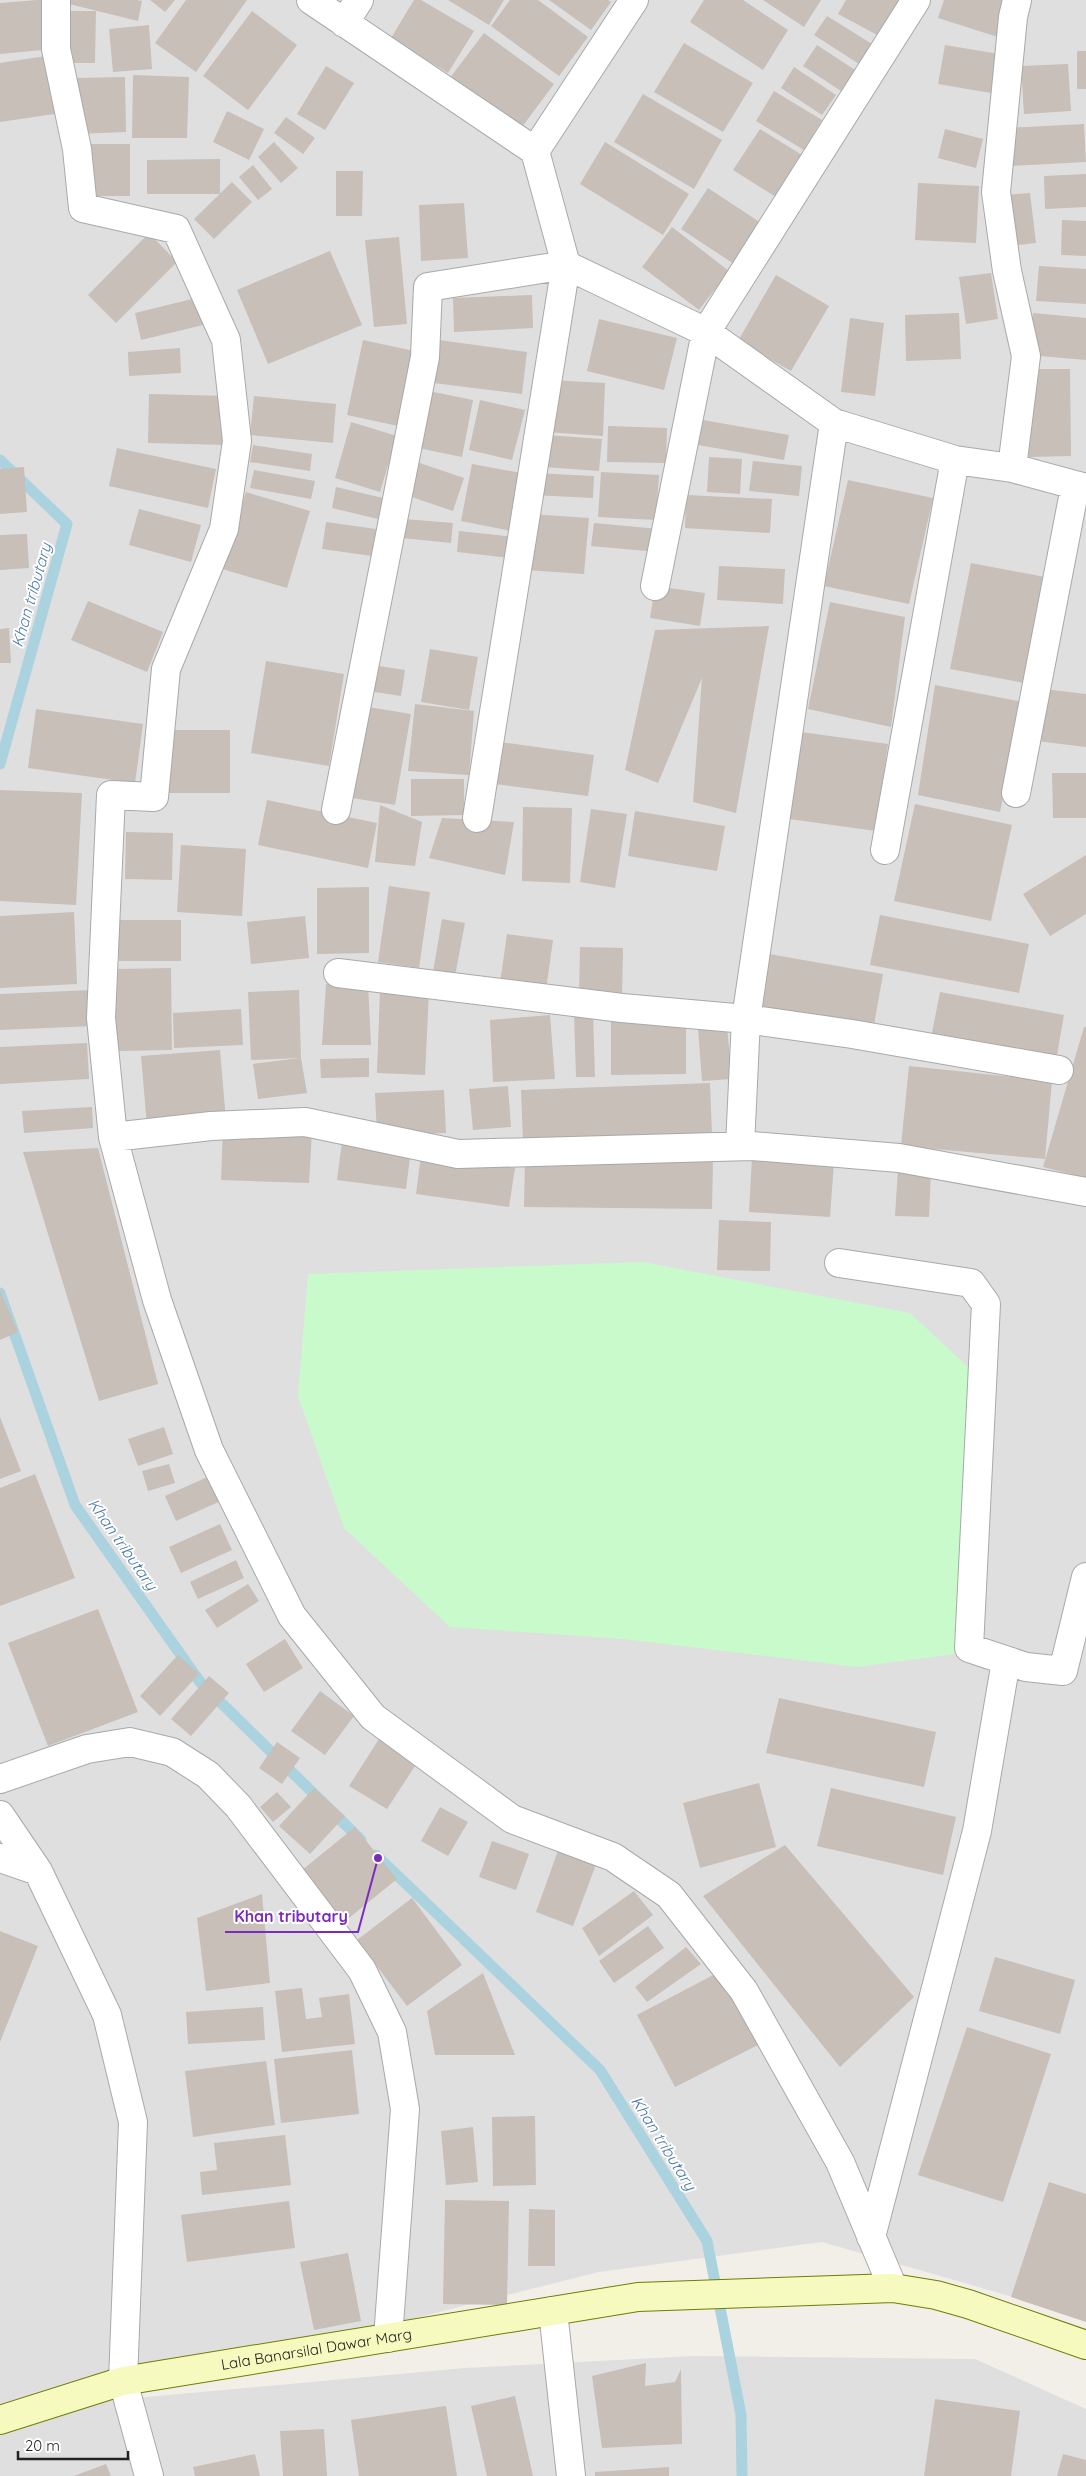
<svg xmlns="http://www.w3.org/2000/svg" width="1086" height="2476" font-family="Quicksand,sans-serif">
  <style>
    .residential { fill: #e0dfdf }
    .park { fill: #c8facc }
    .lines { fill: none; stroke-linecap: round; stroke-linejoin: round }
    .stream { stroke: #aad3df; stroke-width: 11 }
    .building { fill: #c7bfb8 }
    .minor-casing { stroke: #a9a9a9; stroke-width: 30 }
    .secondary-casing { stroke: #707d05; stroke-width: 30 }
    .minor { stroke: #fff; stroke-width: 28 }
    .secondary { stroke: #f7fabf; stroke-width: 28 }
    .labels { text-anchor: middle; stroke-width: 4; stroke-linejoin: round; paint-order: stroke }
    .street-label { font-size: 15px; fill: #222; stroke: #fff }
    .water-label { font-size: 16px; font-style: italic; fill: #4a7aab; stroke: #fff }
    .leader { fill: none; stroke: #7b2cbf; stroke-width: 2 }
    .callout-dot { fill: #7b2cbf; stroke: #fff; stroke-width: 2 }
    .callout-label { font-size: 16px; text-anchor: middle; font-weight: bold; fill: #7b2cbf; stroke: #fff; stroke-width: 4; stroke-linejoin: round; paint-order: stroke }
  </style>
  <rect width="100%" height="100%" fill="#f2efe9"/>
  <path class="residential" d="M0,0H1086V2318L822,2242L599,2272L364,2331L0,2416Z
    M694,2356L975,2359L1086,2409V2476H0V2435L92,2402L465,2368Z"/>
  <path class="park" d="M643,1262L910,1313L984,1382L954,1654L857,1667L624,1639L450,1627L344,1528L298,1396L308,1274Z"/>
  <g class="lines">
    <path class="stream" d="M0,460L67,524L0,764
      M0,1293L75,1505L200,1682L361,1840
      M376,1855L600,2070L707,2241L741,2415L742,2476"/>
  </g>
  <path class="building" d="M37,0H49L53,49L0,54V3Z
    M66,0H137L142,1L138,21L65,3Z
    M150,0H175L165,12Z
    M186,0H247L196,72L155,43Z
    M414,0H421L474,31L448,73L391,38Z
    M448,0H504L489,25Z
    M510,0H538L588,37L559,76L491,26Z
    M549,0H608L611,2L591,30Z
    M704,0H743L788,30L763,70L690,22Z
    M763,0H821L804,27Z
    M846,0H897L903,3L883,38L838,14Z
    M944,0H1010L998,37L938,18Z
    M68,11H96L95,63H68Z
    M252,11L297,45L248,110L203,76Z
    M827,16L872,44L859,64L814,35Z
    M149,25L152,69L113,72L109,29Z
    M484,33L554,84L519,131L449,79Z
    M684,43L753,83L723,132L654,92Z
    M817,45L855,70L841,91L803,66Z
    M945,45L999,54L991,93L938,84Z
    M1077,51H1086V89H1077Z
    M52,55L61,113L0,122V63Z
    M1068,64L1071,111L1024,114L1021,66Z
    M326,66L354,83L325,130L297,114Z
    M794,67L836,95L822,115L781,88Z
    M133,75L189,77L187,138H132Z
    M125,77L126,132L75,134L74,78Z
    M774,91L822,120L804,150L756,121Z
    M643,94L722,140L694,189L614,142Z
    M227,111L264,129L249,160L213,142Z
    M286,117L315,138L303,154L274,133Z
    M1084,124L1086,162L1010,166L1008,128Z
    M760,129L802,155L776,197L733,170Z
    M945,129L983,139L976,168L938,158Z
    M274,142L298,168L281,183L258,157Z
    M605,142L689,194L663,235L580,184Z
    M88,144H130V196H88Z
    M220,159V194H147V160Z
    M253,165L272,189L258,200L239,177Z
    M336,171H363L362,216H336Z
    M1086,174V207L1045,209L1044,176Z
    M232,182L252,202L214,239L194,219Z
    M918,183L979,186L976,243L915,240Z
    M708,188L761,223L734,264L681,229Z
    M1030,193L1036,243L1010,246L1004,195Z
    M464,203L468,258L421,261L419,205Z
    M1062,220L1086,221V256L1061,255Z
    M672,227L729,271L699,310L642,267Z
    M149,233L177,262L116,323L88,295Z
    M399,237L407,324L374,327L365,240Z
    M330,251L362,325L268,364L237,290Z
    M1039,266L1086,269V304L1036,301Z
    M991,273L998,319L966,324L959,277Z
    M776,275L829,306L791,371L738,341Z
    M532,295L533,328L454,332L453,298Z
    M196,298L203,325L141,340L135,313Z
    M959,313L961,359L906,361L905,315Z
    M1033,313L1086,318V360L1029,355Z
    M850,318L884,323L875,396L841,392Z
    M599,319L677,338L664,390L587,371Z
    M363,340L414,351L398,426L347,415Z
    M439,340L527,352L522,394L433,383Z
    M180,348L181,373L129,376L128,352Z
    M1028,369H1070L1071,456L1029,457Z
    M549,380L605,383L603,436L546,432Z
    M429,391L473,400L462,457L418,448Z
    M149,394L228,396L227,445L148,443Z
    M254,396L336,404L333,443L250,435Z
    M480,400L525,410L512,460L469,450Z
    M703,420L789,435L784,460L698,445Z
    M351,422L397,436L380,492L335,478Z
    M608,426L667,428L666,463L607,462Z
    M547,435L602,439L599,471L545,467Z
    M253,445L312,454L310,471L250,462Z
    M117,448L216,469L208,508L109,486Z
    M709,457L742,459L740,494L707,492Z
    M411,460L464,478L453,511L400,493Z
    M753,461L802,466L799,496L749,491Z
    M472,464L527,474L516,532L461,521Z
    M24,467L27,512L0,514V469Z
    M254,470L315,481L311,499L250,488Z
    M601,472L659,475L656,520L598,517Z
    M534,473L594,476L593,498L533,495Z
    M848,480L933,498L909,604L824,586Z
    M336,487L383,498L378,519L332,508Z
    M246,492L310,511L287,588L222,569Z
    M686,495L772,499L770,533L685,528Z
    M139,509L201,525L191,562L129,545Z
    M530,514L589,518L584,574L526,570Z
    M404,519L453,523L451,543L402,538Z
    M326,522L376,529L372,556L322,549Z
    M594,523L659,529L657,552L591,546Z
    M459,531L514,537L511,558L457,552Z
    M27,534L29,568L0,570V535Z
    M971,563L1045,577L1024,683L950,669Z
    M719,566L785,569L783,604L717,600Z
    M655,586L705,593L700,626L650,618Z
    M88,601L163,632L147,672L71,640Z
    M830,602L905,617L891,727L808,709Z
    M769,626L736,813L693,802L702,678L658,783L625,770L655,630Z
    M9,628L11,663H0V629Z
    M430,649L478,657L469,710L421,702Z
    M266,661L344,674L329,766L251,753Z
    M373,665L405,670L401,696L368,691Z
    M935,685L1023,702L1000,812L918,795Z
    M1044,689L1086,694V747L1037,741Z
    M415,704L474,711L469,775L408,771Z
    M362,706L411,714L395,805L346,797Z
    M36,709L143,724L135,783L28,768Z
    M164,730H230V793H163Z
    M794,731L888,744L876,831L782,818Z
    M500,742L594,755L588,796L495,784Z
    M1052,773H1086V818H1053Z
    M411,779H464V815L411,816Z
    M0,790L82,793L76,905L0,901Z
    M267,800L377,823L368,868L258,845Z
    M915,804L1012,825L991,921L894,901Z
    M380,805L422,822L415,866L375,862Z
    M523,807L572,808L570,883L522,881Z
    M591,809L627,814L615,888L580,882Z
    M635,811L725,826L717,871L628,856Z
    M442,818L514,822L505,875L429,858Z
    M126,832L173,833L172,880L125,879Z
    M181,845L246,849L242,916L177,912Z
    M1086,855V914L1050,936L1023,894Z
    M389,886L430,892L419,968L378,962Z
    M369,887V953L317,954V888Z
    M74,912L77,984L0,988V916Z
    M880,915L1029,944L1019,993L870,965Z
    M305,916L309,958L251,964L247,922Z
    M442,919L465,923L455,976L433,972Z
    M119,920H181V961H119Z
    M507,934L553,940L546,990L500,983Z
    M580,947L623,948L622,997H579Z
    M769,954L883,974L873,1031L758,1010Z
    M171,968L172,1050L116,1051L115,969Z
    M326,984H368L371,1045H322Z
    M380,989L429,992L425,1075L377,1073Z
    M91,990L93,1026L0,1030V994Z
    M299,990L301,1058L307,1093L258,1099L253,1064L300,1058L251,1060L248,992Z
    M940,992L1064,1015L1056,1061L931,1038Z
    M241,1009L243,1045L174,1048L173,1013Z
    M574,1013H593L595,1077H576Z
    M550,1015L555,1079L493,1082L490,1020Z
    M611,1022H686V1074L611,1075Z
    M727,1027L732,1079L702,1081L698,1029Z
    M1084,1027H1086V1178L1043,1167Z
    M87,1043L89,1079L0,1084V1047Z
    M220,1050L226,1120L147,1126L141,1056Z
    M369,1058V1077L321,1078L320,1059Z
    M909,1066L1052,1081L1045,1159L901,1146Z
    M710,1083L712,1135L523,1141L521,1090Z
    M508,1086L511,1127L473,1130L469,1089Z
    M444,1090L446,1133L377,1136L375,1093Z
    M92,1107L93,1128L24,1133L22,1111Z
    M223,1128L312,1132L309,1183L221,1180Z
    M342,1142L411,1150L406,1189L337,1180Z
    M98,1148L158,1384L99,1401L23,1152Z
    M421,1155L515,1168L509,1207L416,1194Z
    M525,1155L713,1157L712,1209L524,1207Z
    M752,1157L834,1162L830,1217L749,1212Z
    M898,1169L931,1170L929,1217L895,1216Z
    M719,1220L771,1222L770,1271L717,1270Z
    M0,1290L18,1332L0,1340Z
    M0,1417L21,1471L0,1479Z
    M164,1427L173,1454L138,1466L128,1439Z
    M169,1464L175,1483L148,1491L142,1471Z
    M35,1474L75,1578L0,1606V1488Z
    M212,1475L223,1500L176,1521L165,1496Z
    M220,1524L232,1550L181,1573L169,1547Z
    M236,1560L244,1578L198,1599L190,1582Z
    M248,1584L259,1601L217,1628L205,1610Z
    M98,1609L138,1712L48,1746L8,1643Z
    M285,1639L303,1668L264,1692L246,1664Z
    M178,1655L199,1674L160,1716L140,1696Z
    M209,1676L229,1693L191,1736L171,1719Z
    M320,1691L354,1716L325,1755L291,1731Z
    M779,1698L936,1732L924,1787L766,1753Z
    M379,1739L417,1763L387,1809L349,1786Z
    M277,1742L300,1758L282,1784L259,1768Z
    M759,1783L776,1847L700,1868L683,1803Z
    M314,1788L345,1816L310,1854L279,1826Z
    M831,1788L956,1817L943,1875L817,1846Z
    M277,1792L291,1807L273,1822L260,1807Z
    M440,1807L468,1822L448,1856L421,1841Z
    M355,1827L397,1879L344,1922L301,1871Z
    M492,1841L529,1854L516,1890L479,1877Z
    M560,1845L598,1859L573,1926L536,1912Z
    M785,1845L914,1997L840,2067L703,1896Z
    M634,1891L653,1915L599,1956L582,1928Z
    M262,1894L270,1983L206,1991L197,1918Z
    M412,1898L462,1965L407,2006L357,1940Z
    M648,1926L664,1948L614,1983L599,1961Z
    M0,1931L38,1946L0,2042Z
    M686,1947L701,1964L647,2002L635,1987Z
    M995,1957L1075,1980L1060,2034L979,2011Z
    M719,1972L758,2045L675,2087L637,2015Z
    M483,1973L515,2055H435L427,2011Z
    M302,1988L306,2019L322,2017L319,1998L349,1994L355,2044L282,2052L275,1991Z
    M263,2007L265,2040L188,2044L186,2012Z
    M967,2027L1051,2054L1003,2202L918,2175Z
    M352,2050L359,2114L281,2123L274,2059Z
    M266,2061L275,2125L193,2137L185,2071Z
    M535,2116L536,2185L493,2186L492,2117Z
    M473,2127L478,2182L446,2185L441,2131Z
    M285,2135L291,2185L202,2195L200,2172L217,2170L214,2143Z
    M1049,2182L1086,2194V2322L1011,2297Z
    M445,2200L509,2201L507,2305L443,2304Z
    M289,2201L295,2248L187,2262L181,2215Z
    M529,2209L555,2210V2266H528Z
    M348,2253L361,2321L314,2330L300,2262Z
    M646,2363L645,2386L675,2382L681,2369L682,2444L602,2448L592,2376Z
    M515,2396L533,2476H487L471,2406Z
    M935,2399L1020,2411L1011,2476H924Z
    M446,2406L457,2476H359L351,2420Z
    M324,2429L327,2476H283L280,2431Z
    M255,2454L260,2476H195L193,2467Z
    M1063,2454L1086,2460V2476H1057Z
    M106,2464L111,2476H74Z
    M669,2467V2476H595V2472Z"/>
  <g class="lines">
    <g class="minor-casing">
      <path id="minor" d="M56,0V49L77,149L83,208L176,229L226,340L237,441L224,529L166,669L154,797L111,795L101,1018L113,1137L157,1300L209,1450L292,1616L373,1717L512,1819L613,1857L669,1895L744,1991L840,2162L893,2288
        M311,0L535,151L566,265L706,332L834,423L955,460L1012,468L1086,488
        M344,23L359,0
        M535,151L634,0
        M1012,468L1026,356L1007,271L996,192L1013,17L1017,0
        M655,586L706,332L916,0
        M1016,793L1075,487
        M336,810L425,357L428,287L566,265L477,818
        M885,850L955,460
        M338,973L622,1008L746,1019L852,1034L1059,1070
        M113,1137L211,1126L305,1122L458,1154L752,1146L899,1158L1086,1192
        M740,1146L746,1019L834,423
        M839,1263L971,1283L986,1304L969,1648L1026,1667L1063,1671L1086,1577
        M0,1779L87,1749L130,1742L172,1752L208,1775L238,1806L362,1970L392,2032L405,2109L388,2338
        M0,1815L38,1871L107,2015L133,2122L123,2381L149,2476
        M0,1858L38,1871
        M871,2237L977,1831L1006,1661
        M553,2311L571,2476"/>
    </g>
    <g class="secondary-casing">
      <g id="secondary">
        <path id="s1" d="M0,2420L123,2381L638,2297L893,2288L936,2295L968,2304L1086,2345"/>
      </g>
    </g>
    <use href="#minor" class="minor"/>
    <use href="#secondary" class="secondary"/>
  </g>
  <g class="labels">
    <g class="street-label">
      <text dy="5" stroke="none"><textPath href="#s1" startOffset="325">Lala Banarsilal Dawar Marg</textPath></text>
    </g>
    <g class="water-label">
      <text transform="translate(31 595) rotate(-74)" y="6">Khan tributary</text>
      <text transform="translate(123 1544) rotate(55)" y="6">Khan tributary</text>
      <text transform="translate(664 2143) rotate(58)" y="6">Khan tributary</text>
    </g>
  </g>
  <path class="leader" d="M378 1858L358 1932H225"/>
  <circle class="callout-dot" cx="378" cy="1858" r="5"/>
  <g class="callout-label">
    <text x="291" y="1922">Khan tributary</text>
  </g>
  <path d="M18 2451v8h110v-8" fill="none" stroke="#222222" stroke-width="2.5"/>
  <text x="25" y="2451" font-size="15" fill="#222222" stroke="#ffffff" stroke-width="4" paint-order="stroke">20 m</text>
</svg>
